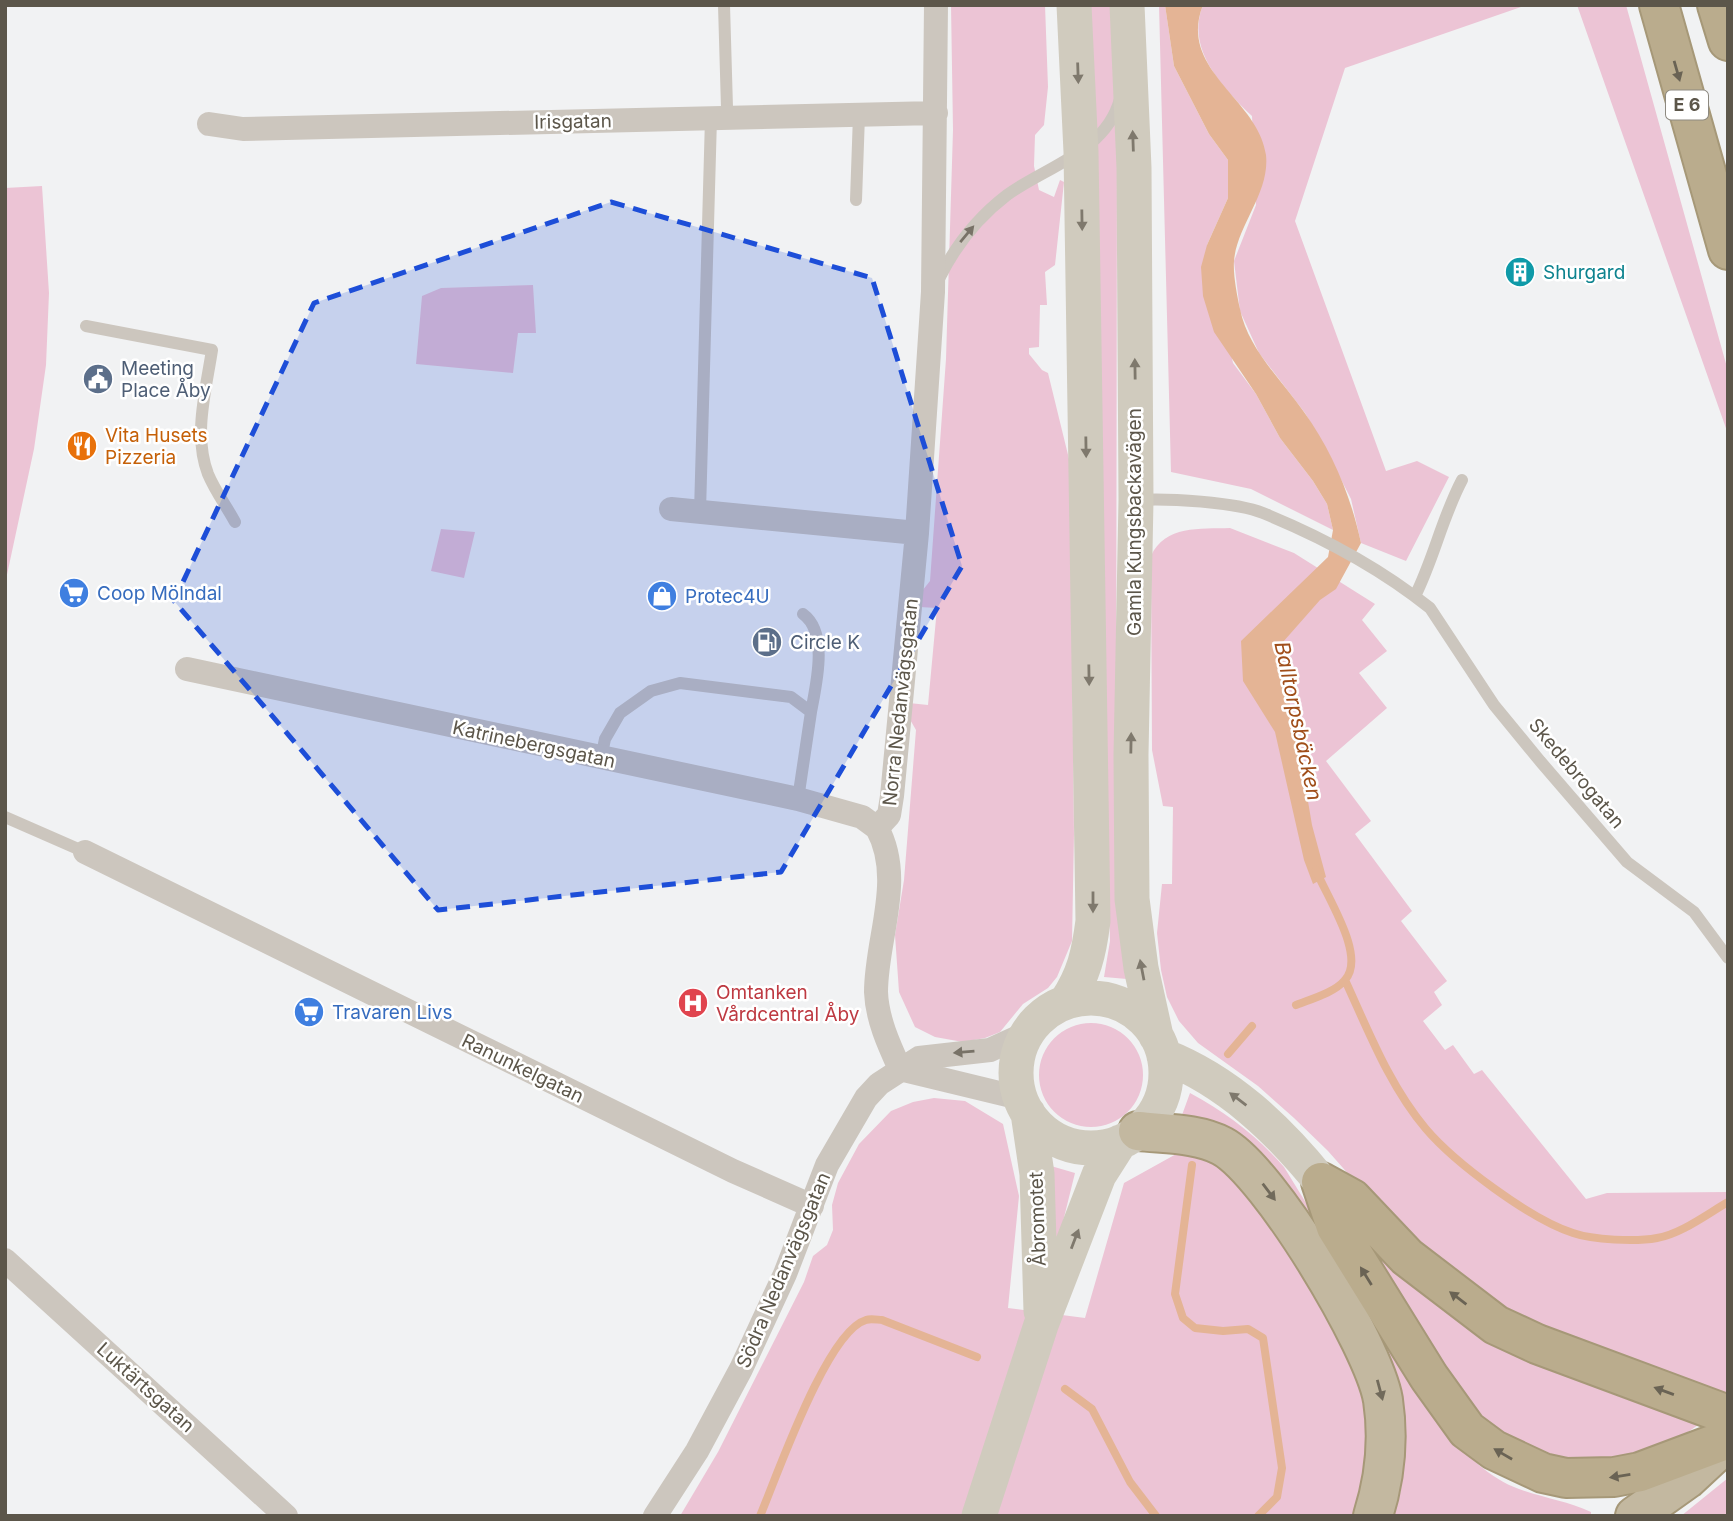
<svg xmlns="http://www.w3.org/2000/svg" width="1733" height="1521" font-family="Inter,sans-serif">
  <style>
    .green { fill: #ecc4d5 }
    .water { fill: #e4b495 }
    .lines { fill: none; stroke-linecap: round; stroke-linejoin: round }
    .stream { stroke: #e4b495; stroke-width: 8 }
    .trunk-casing { stroke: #a69878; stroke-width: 42 }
    .motorway-casing { stroke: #a69878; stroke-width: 42 }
    .service { stroke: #ccc6be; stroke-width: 12 }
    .minor { stroke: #ccc6be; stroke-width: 24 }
    .secondary { stroke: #d0cbbe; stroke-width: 35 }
    .trunk { stroke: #c3b8a0; stroke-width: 38 }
    .motorway { stroke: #baac8d; stroke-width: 38 }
    .oneway { fill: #6a6354 }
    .oneway2 { fill: #7f796d }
    .oneway3 { fill: #787267 }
    .oneway4 { fill: #716a5b }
    .marked { fill: #1d4ed8; fill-opacity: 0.2; stroke: #1d4ed8; stroke-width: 5; stroke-dasharray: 14 9; stroke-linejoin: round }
    .labels { text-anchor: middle; stroke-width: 5; stroke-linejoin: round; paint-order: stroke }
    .shield { fill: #fff; stroke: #8d8980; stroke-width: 2 }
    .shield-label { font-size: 18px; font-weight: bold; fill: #5c564a }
    .street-label { font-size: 19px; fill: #5c564a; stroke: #fff }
    .culture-label { font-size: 19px; fill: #0d838f; stroke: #fff; text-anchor: start }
    .service-label { font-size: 19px; fill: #4e5e75; stroke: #fff; text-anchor: start }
    .food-label { font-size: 19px; fill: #c56008; stroke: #fff; text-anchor: start }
    .shop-label { font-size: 19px; fill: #366cbe; stroke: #fff; text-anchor: start }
    .health-label { font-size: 19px; fill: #be3a42; stroke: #fff; text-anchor: start }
    .water-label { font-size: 21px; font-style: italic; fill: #a04e1a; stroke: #fff }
  </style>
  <rect width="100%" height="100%" fill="#f1f2f3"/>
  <path class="green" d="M951,5H1045L1048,87L1044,125L1035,135L1034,166L1039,190L1054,197L1060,180L1064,182L1055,265L1045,272L1047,305H1040L1039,347L1029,348V354L1042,370L1048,373L1070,463L1074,834L1072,941L1057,977L1048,988L1023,1004L1000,1032L985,1038L963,1042L935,1037L915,1027L899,992L895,935L904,880L916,730L908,716L909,703L928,705L937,608L919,607L918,596L930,581L946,359L953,130Z
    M1090,5H1111C1114,54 1113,101 1117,150L1116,785L1127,979L1104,977L1110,941Z
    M1159,5H1165L1174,66L1209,134L1228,160V198L1207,245L1233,363L1256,394L1280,438L1313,481L1327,504L1333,530L1251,489L1171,472Z
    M1203,5H1527L1345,68L1295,221L1386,471L1417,461L1449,477L1406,561L1361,543L1351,499L1322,442L1305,413L1259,353L1240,311L1234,261L1256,205L1252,116C1223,88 1185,49 1203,5Z
    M1577,5H1626L1728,371V434Z
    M42,186L49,293L46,365L34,449L5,584V188Z
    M533,285L536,333H518L513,373L416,364L422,296L441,288Z
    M1230,528L1294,553L1375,604L1362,620L1387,651L1359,673L1387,708L1326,761L1371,821L1355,834L1412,911L1401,921L1447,981L1434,992L1442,1005L1423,1021L1445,1050L1453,1045L1474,1074L1482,1070L1586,1199L1607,1193L1728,1192V1400L1556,1340L1450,1277L1373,1202L1328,1151L1294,1118L1258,1086L1198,1043L1179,1021L1167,997L1161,970L1157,933L1162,884H1172L1173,807L1163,806L1152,750L1151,556C1165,525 1200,529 1230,528Z
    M441,529L475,532L464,578L431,571Z
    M1039 1075a52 52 0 1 1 104 0a52 52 0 1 1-104 0Z
    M1190,1093C1227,1113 1256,1135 1284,1167L1447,1433C1468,1456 1489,1478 1519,1489C1543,1498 1568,1501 1591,1512V1516H1393L1401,1490L1403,1443L1303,1219L1178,1126Z
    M934,1098L965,1101L1003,1124L1019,1196L1008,1308L1085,1318L1124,1183L1178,1153C1192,1156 1206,1159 1218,1167C1263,1200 1351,1345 1366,1400C1373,1429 1366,1489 1354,1516H680L718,1452L804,1282L813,1256L827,1245L833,1230L832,1205L838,1183L859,1144L891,1111L913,1102Z
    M1051,1166L1075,1173L1050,1274Z
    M1358,1226L1567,1374L1607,1392L1698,1425L1678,1439L1620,1461L1569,1464L1504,1440L1467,1403L1406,1308Z
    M1728,1478V1516H1681Z"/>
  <path class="water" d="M1165,5H1203C1177,70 1259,99 1266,155C1270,193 1237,225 1234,261C1233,275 1237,295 1240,309C1248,349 1281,379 1304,412C1332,451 1351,496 1361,543L1336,589L1320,600L1283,642L1284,684L1294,718L1312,825L1326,877L1313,884L1304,860L1275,732L1243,681L1241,641L1328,557L1333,530L1327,504L1313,481L1280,438L1256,394L1214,332L1203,296L1201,267L1207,245L1228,198V160L1209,134L1174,66Z"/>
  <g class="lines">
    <path class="stream" d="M1345,980C1368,1030 1390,1087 1426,1129C1455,1163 1530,1219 1573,1233C1593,1240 1636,1242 1657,1238C1681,1234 1707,1214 1728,1202
      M1296,1005C1311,999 1334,993 1345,980C1367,956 1326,896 1316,870
      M1228,1054L1252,1026
      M1192,1165L1175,1294L1183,1318L1195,1328L1223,1331L1248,1329L1263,1338L1282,1468L1277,1497L1258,1516
      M1065,1389L1092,1409L1130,1482L1156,1516
      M760,1516C777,1476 827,1331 866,1320C871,1318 878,1320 882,1320L977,1357"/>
    <g class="trunk-casing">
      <path id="trunk" d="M1138,1131C1165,1134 1198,1133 1222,1146C1269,1171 1374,1346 1383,1400C1389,1440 1385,1478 1373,1516
        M1635,1516L1687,1479L1728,1441"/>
    </g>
    <g class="motorway-casing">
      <path id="motorway" d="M1659,5L1728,250
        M1717,5L1728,41
        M1321,1182L1336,1227L1429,1377L1467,1430L1494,1450L1543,1473L1566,1478L1614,1477L1640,1472L1728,1439
        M1321,1182L1352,1199L1407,1257L1496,1325L1537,1344L1728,1415"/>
    </g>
    <path class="service" d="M724,5L727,108
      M856,200L859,115
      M939,279C955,246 977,218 1007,195C1045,167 1106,152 1120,99
      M86,326L212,350C206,390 193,435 208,474C215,491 227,507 235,522
      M1137,500C1167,498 1236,502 1263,513C1322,537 1380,568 1430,608L1494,705L1540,761L1627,862L1694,912L1728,958
      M700,512L711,118
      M1415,596C1434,558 1442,518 1462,480
      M803,614C829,633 816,685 811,712
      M601,758L605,739L620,713L651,691L680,683L791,697L811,712L798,799
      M5,817L85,852"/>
    <path class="minor" d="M209,124L243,129L936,113
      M671,509L917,533
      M187,669L798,799L862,817L877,828
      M85,852L733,1171L812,1206
      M900,1069C889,1045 877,1019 876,992C876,938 905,879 877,828L889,815L892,796L917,533L933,292L936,5
      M900,1069L1020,1098
      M5,1260L286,1516
      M655,1516L697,1451L741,1369L785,1274L827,1165L866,1098L879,1084L919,1058L990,1050L1027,1033"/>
    <path class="secondary" d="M1127,5L1134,168L1136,500L1131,755L1132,899L1141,968L1156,1036
      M1016 1073a75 75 0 1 1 150 0a75 75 0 1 1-150 0Z
      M1066,1002C1084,975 1089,953 1093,921L1081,152L1074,5
      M1164,1056C1228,1081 1278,1129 1321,1182
      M1028,1113L1037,1174L1041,1311
      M979,1516L1041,1325L1099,1175L1120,1142"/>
    <use href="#trunk" class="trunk"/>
    <use href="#motorway" class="motorway"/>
  </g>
  <defs><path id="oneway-solid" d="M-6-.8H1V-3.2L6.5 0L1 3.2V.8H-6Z" transform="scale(1.75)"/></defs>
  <g class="oneway">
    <use href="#oneway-solid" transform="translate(1677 71) rotate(74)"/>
    <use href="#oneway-solid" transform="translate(1366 1276) rotate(-122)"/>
    <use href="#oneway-solid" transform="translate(1458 1298) rotate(-143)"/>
    <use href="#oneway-solid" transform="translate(1664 1391) rotate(-160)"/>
    <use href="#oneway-solid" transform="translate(1503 1454) rotate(-150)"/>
    <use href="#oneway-solid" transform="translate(1620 1476) rotate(171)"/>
  </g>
  <g class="oneway2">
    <use href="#oneway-solid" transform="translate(1078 73) rotate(88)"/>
    <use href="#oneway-solid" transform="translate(1133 141) rotate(-92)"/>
    <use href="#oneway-solid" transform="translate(1082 220) rotate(89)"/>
    <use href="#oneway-solid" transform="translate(1135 369) rotate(-91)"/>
    <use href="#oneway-solid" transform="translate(1086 447) rotate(89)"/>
    <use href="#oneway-solid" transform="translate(1089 675) rotate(89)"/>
    <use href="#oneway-solid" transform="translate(1131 743) rotate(-89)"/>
    <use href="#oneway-solid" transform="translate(1093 902) rotate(90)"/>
    <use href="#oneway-solid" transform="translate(1142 970) rotate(-101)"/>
    <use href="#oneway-solid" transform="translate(1238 1099) rotate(-143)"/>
    <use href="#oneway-solid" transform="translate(1075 1239) rotate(-69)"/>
  </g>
  <g class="oneway3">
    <use href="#oneway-solid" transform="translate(967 234) rotate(-50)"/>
    <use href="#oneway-solid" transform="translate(964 1052) rotate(175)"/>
  </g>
  <g class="oneway4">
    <use href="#oneway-solid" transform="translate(1269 1192) rotate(53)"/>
    <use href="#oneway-solid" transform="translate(1380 1390) rotate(75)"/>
  </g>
  <path class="marked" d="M611,202L872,278L962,566L781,872L438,910L174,601L314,303Z"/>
  <defs>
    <g id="building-disc" transform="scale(1.575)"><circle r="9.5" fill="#0f9aa8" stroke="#fff"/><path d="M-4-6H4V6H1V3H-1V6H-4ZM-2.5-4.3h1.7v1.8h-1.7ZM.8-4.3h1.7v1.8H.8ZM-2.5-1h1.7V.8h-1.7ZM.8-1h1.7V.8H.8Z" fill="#fff"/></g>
    <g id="civic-disc" transform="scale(1.575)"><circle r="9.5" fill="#5c6f8a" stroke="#fff"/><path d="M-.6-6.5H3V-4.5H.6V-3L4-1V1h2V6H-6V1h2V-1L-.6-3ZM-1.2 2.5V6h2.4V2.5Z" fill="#fff"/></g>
    <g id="restaurant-disc" transform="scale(1.575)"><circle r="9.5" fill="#e8710a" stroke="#fff"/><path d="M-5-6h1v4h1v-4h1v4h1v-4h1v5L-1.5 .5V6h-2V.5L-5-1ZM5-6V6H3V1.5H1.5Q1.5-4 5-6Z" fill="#fff"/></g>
    <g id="supermarket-disc" transform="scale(1.575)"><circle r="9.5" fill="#3f7fe0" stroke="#fff"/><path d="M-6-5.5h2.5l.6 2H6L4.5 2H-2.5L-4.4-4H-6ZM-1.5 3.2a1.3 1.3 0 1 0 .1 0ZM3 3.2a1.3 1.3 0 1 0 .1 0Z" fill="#fff"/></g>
    <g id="shop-disc" transform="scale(1.575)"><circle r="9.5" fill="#3f7fe0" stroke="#fff"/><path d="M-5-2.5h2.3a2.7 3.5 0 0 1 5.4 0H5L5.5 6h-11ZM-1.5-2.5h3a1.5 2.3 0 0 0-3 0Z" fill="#fff"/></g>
    <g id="fuel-disc" transform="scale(1.575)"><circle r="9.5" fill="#5c6f8a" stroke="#fff"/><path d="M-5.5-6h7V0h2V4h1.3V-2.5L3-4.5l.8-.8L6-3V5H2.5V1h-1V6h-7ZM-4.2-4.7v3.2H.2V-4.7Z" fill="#fff"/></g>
    <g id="hospital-disc" transform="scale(1.575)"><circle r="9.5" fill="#e0444e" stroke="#fff"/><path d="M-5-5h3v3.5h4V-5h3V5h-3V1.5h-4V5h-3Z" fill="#fff"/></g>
  </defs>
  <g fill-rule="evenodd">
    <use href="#building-disc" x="1520" y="272"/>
    <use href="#civic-disc" x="98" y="379"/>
    <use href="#restaurant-disc" x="82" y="446"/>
    <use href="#supermarket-disc" x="74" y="593"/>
    <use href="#shop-disc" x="662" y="596"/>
    <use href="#fuel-disc" x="767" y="642"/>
    <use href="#hospital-disc" x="693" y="1003"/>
    <use href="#supermarket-disc" x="309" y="1012"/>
  </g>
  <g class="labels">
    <rect class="shield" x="1666" y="90.5" width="42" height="29" rx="5"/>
    <g class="shield-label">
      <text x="1687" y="111">E 6</text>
    </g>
    <g class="street-label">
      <text transform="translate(573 121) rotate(-1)" y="7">Irisgatan</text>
      <text transform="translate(1134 522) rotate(-90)" y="7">Gamla Kungsbackavägen</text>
      <text transform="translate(900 702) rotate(-84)" y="7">Norra Nedanvägsgatan</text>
      <text transform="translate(534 744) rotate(12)" y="7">Katrinebergsgatan</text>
      <text transform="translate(1577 773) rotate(50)" y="7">Skedebrogatan</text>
      <text transform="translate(523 1068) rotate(26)" y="7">Ranunkelgatan</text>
      <text transform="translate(1037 1219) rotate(-92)" y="7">Åbromotet</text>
      <text transform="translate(783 1270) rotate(-67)" y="7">Södra Nedanvägsgatan</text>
      <text transform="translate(146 1387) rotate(42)" y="7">Luktärtsgatan</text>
    </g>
    <g class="culture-label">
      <text x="1543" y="279">Shurgard</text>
    </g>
    <g class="service-label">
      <text x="121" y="375">Meeting<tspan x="121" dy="22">Place Åby</tspan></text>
      <text x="790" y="649">Circle K</text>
    </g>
    <g class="food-label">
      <text x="105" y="442">Vita Husets<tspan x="105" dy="22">Pizzeria</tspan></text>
    </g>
    <g class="shop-label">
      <text x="97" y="600">Coop Mölndal</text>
      <text x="685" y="603">Protec4U</text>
      <text x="332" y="1019">Travaren Livs</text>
    </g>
    <g class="health-label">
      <text x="716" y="999">Omtanken<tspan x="716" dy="22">Vårdcentral Åby</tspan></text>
    </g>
    <g class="water-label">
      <text transform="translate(1298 721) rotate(78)" y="7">Balltorpsbäcken</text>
    </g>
  </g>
  <rect width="1733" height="1521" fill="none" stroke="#5c564a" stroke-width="14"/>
</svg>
